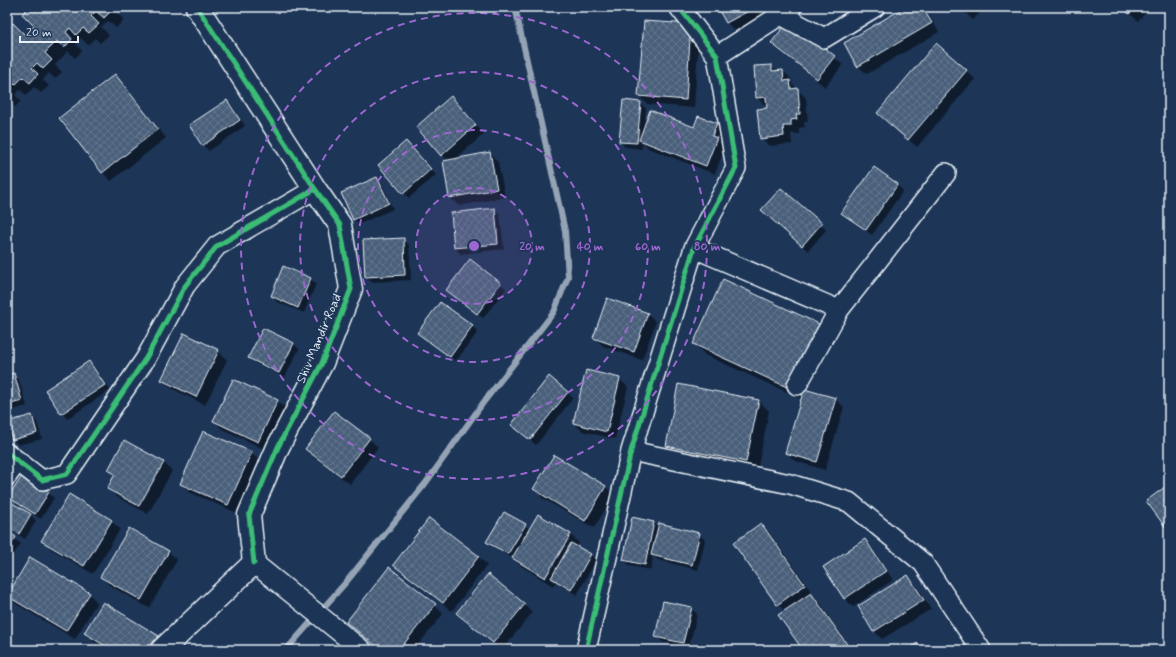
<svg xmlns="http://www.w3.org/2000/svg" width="1176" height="657" font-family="Mynerve,sans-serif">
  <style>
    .shadow { fill: #0007 }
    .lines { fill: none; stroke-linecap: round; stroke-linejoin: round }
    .stream { stroke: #95a4b5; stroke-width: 6 }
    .building { fill: url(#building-cross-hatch); stroke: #e8f1f8 }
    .minor-casing { stroke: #e8f1f8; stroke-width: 22 }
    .tertiary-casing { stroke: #e8f1f8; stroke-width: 25 }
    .minor { stroke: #1d3557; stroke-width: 19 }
    .tertiary { stroke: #1d3557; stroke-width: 22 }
    .cycleway-casing { stroke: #1d3557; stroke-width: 8 }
    .cycleway { stroke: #3abd76; stroke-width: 5 }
    .ring { fill: none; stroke: #9c67d0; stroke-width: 2; stroke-dasharray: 7 5 }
    .labels { text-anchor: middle; stroke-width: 3.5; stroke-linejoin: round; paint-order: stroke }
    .street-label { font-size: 13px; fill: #e8f1f8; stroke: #1d3557 }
    .centre { fill: #9c67d0; stroke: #1d3557; stroke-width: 2 }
    .ring-label { font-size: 12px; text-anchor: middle; font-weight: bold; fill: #9c67d0; stroke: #1d3557; stroke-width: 3.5; stroke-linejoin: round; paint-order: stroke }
  </style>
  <defs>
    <pattern id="building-cross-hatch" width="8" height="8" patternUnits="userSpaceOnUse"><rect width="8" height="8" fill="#495e7a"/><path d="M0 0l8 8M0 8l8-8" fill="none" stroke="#63768e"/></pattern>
  </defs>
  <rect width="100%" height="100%" fill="#1d3557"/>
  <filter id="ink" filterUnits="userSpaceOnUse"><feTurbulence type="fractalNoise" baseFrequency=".025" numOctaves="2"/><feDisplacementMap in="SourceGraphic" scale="8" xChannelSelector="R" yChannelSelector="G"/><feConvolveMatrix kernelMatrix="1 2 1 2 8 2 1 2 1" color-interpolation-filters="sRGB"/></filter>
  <g filter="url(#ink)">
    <path class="shadow" d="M30,7H111L124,20L116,28L108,21L101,27L109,35L100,43L95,38L88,45L81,38L76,44L82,51L75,58L68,51L55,65L62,72L55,79L49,73L43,80L49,86L41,93L34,87L26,95L20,90L15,95L21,101L15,107L10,103L7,106V31L25,36L35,26Z
      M718,7H779L735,31L727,23Z
      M907,7H924L939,32L867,74L858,66Z
      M959,7H985L973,20Z
      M1122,7H1151L1138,21Z
      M790,21L834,57L843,65L825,87L781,51L772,43Z
      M645,22L699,34L694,108L647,104L639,96Z
      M936,44L975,79L917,147L878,113Z
      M771,66L777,71H783L791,79L792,84L806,98L808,122H804L805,127L799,128V134H791L792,144L769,146L761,138L768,109V106H766L757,98Z
      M115,75L123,84L166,138L111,181L103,173L61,119Z
      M451,97L484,134L454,160L490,153L498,162L505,197L459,206L450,198L449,161L442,155Z
      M227,101L232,106L245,126L209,151L203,145Z
      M641,103L646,109L644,127L694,128L716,124L724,132L721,142L725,147L715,174L648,148L643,142L642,149L625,147L620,141Z
      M411,147L436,175L409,198L404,193Z
      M376,178L382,184L393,209L359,224L354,219Z
      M897,185L903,191L872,235L848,218L843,212Z
      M495,209L500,215L504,249L461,254L455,248L452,213Z
      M768,216L821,224L826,230L808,251Z
      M403,239L409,245L411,280L371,282L366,277Z
      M311,279L316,284L304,313L277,302L272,296Z
      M500,284L506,289L483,318L453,296Z
      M440,303L472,326L478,332L456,361L424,338L418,333Z
      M648,314L656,322L642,360L603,346L594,337Z
      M819,324L830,335L804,390L835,399L844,407L825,470L795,461L786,453L804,393H803L800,398L705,355L695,344Z
      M293,343L299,349L285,377L255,363L250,358Z
      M218,351L227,360L205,405L171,388L162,380Z
      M89,362L94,367L110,390L67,419L62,413Z
      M14,374L19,380L27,406L7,412V376Z
      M619,379L628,387L615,439L582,431L574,423Z
      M567,392L573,398L536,445L518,430Z
      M758,400L769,411L757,472L678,456L667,446Z
      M277,401L286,409L266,450L222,429L214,421Z
      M334,413L369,439L378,447L350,484L315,458L307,449Z
      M31,416L37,422L42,439L18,445L13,439Z
      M125,441L164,463L172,471L148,514L117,497L108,489L115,476L109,470Z
      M251,453L260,461L237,513L189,492L181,483Z
      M554,456L606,487L614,495L594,528L542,498L534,489Z
      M49,493L54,498L41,519L15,502L10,496Z
      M7,501L31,515L36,521L25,539L7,528Z
      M538,516L571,535L579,543L577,547L591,555L596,560L577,595L556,582L553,586L521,566L514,559L493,547L488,542L525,525L530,530Z
      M429,519L479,557L487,565L452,611L402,573L394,565Z
      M111,521L120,529L93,574L51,549L43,540Z
      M653,523L659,528L699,534L705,540L698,570L658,560L653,556L651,570L630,566L624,560Z
      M761,524L769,532L813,594L811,595L819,602L852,650H804L785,612L778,604Z
      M129,529L169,552L177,560L149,608L109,585L101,576Z
      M7,533L21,544L7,563Z
      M865,541L873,549L893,580L853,607L844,598Z
      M7,574L11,578L7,584Z
      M908,576L916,585L931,609L882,639L874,631Z
      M89,594L97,602L75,639L16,604L8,595Z
      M524,604L532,613L502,650L466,622L458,613Z
      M435,605L443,614L414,650H380L347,622Z
      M691,608L697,614L689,648L662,642L657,636Z
      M85,632L158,637L166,645L163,650H108L93,641Z"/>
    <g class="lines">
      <path class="stream" d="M286,650L347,581L425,484L483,403L554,312L568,277L565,231L515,7"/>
    </g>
    <path class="building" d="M29,7H112L114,8L104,18L96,11L91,16L99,24L89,33L83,28L76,35L70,28L66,32L72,39L64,48L57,41L45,53L52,60L43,69L37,63L32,68L38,74L30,83L23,77L15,85L9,79L7,81V29L13,23L25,35L34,26L22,14Z
      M717,7H756L726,23Z
      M905,7H922L932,23L857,67L844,43Z
      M1122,7H1135L1129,14Z
      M789,20L835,56L817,79L771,43Z
      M644,21L691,24L686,100L638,96Z
      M936,43L967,70L908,140L877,113Z
      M772,65V71L783,70L784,81L790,80L791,89L798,88L800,114H796L797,119L791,120V126H783L784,136L760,139L757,109L767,108L766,97L756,98L754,66Z
      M115,74L158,129L102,173L59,118Z
      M451,96L476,125L441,156L416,127Z
      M227,100L240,120L202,146L189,125Z
      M623,100L641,102L637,143L619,142Z
      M650,110L694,127L698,116L717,123L712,136L717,138L706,166L639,140Z
      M406,141L431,169L403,194L378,165Z
      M490,152L497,189L449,198L443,161Z
      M874,167L898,184L866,230L841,213Z
      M377,177L389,203L353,220L341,193Z
      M781,188L822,223L802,246L761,210Z
      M495,208L498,244L454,248L451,213Z
      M404,238L405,275L365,277L363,240Z
      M470,259L501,283L477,314L446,290Z
      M283,266L311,278L298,308L271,296Z
      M723,279L819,324L789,388L693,344Z
      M607,298L648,313L634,352L593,338Z
      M440,302L473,325L450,357L417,333Z
      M263,328L294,343L279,373L248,358Z
      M184,333L219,350L196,397L161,380Z
      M89,361L105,385L61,414L45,390Z
      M586,370L620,378L607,432L573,423Z
      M14,373L22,401L7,405V375Z
      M549,376L568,392L530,440L511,425Z
      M233,379L278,400L258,442L213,421Z
      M678,384L759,400L746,462L666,446Z
      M804,389L836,398L817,462L785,453Z
      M334,411L370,438L341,476L305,449Z
      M32,415L37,433L12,440L7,422Z
      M203,431L252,452L228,505L180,484Z
      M124,440L164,462L139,506L107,489L115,474L108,470Z
      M554,455L606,486L585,521L533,489Z
      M23,475L49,492L35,514L8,497Z
      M1169,484V532L1146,501Z
      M69,494L112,520L84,566L41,541Z
      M7,500L31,514L19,534L7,526Z
      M504,512L526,524L508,554L486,542Z
      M538,514L571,534L545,578L512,558Z
      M632,517L654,522L645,565L623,560Z
      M429,518L479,556L443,603L393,565Z
      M659,523L700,533L692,565L651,555Z
      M761,523L805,585L777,605L733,543Z
      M129,528L169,551L141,600L100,577Z
      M7,531L16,537L7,550Z
      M865,539L886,571L844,599L823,567Z
      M571,543L591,554L571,590L551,578Z
      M30,557L90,593L66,631L7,596Z
      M389,567L436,604L399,650H381L346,622Z
      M488,574L525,604L493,643L456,613Z
      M908,575L924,600L873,632L858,606Z
      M811,593L851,650H803L778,615Z
      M663,601L692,607L683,643L655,637Z
      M103,602L159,636L150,650H112L84,633Z
      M7,640L17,650H7Z
      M917,643L922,650H908Z"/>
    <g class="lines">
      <g class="minor-casing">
        <path id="minor" d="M781,15L824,38L875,7
          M717,56L791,8
          M694,248L839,310
          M797,385L839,310L946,173
          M631,451L790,484L849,502L923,563L981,650
          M7,453L42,480L67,474L146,358L185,286L217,246L315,189
          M7,476L18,461
          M254,563L362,650
          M586,650L631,451L694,248L736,168L717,56L679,7"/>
      </g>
      <g class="tertiary-casing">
        <path id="tertiary" d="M162,650L254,563L249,515L278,447L322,363L351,289L340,225L315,189L197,7"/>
      </g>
      <use href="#minor" class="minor"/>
      <use href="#tertiary" class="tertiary"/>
      <g class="cycleway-casing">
        <path id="cycleway" d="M197,7L315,189L340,225L351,289L322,363L278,447L249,515L254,563
          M7,453L42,480L67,474L146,358L185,286L217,246L315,189
          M586,650L631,451L694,248L736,168L717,56L679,7"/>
      </g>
      <use href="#cycleway" class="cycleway"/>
    </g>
  </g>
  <circle cx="474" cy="246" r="58" fill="#9c67d0" fill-opacity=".12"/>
  <g class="ring">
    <circle cx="474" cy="246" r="58"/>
    <circle cx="474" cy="246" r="116"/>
    <circle cx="474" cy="246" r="174"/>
    <circle cx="474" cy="246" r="233"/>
  </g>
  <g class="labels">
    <g class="street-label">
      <text transform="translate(318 338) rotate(-67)" y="5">Shiv Mandir Road</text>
    </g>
  </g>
  <circle cx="474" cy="246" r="6" class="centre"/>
  <g class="ring-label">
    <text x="532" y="250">20 m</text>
    <text x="590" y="250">40 m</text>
    <text x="648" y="250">60 m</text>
    <text x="707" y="250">80 m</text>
  </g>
  <rect width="1176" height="657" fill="none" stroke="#1d3557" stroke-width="24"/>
  <rect x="12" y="12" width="1152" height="633" fill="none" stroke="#e8f1f8" stroke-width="1.5" filter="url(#ink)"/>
  <path d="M20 36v6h58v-6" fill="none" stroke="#e8f1f8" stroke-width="2"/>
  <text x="26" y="36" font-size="12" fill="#e8f1f8" stroke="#1d3557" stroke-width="3" paint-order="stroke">20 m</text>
</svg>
